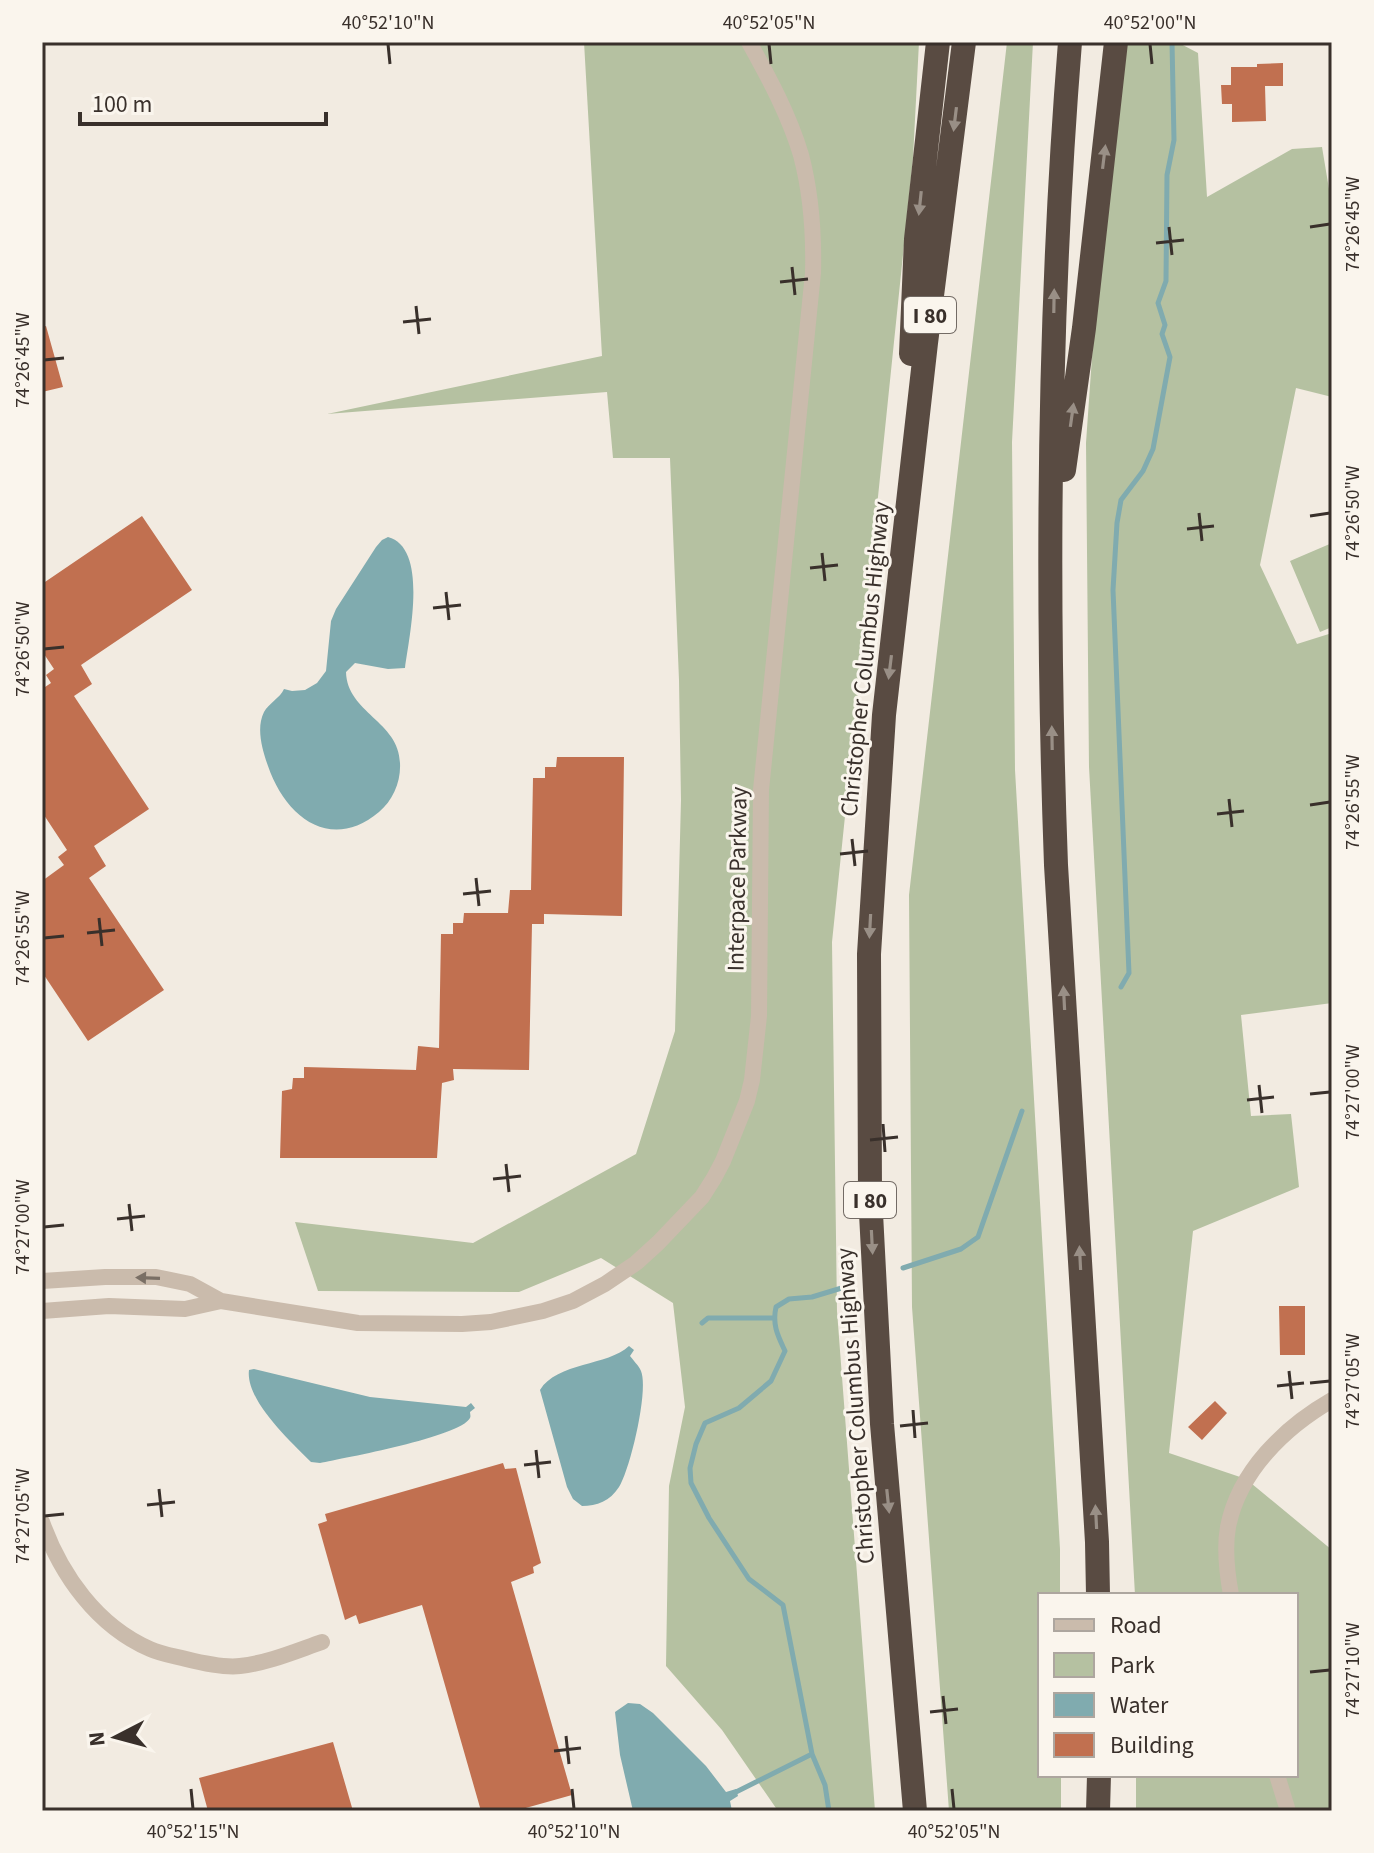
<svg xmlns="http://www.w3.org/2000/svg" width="1374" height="1853" font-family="'Source Sans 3',sans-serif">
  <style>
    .green { fill: #b5c1a1 }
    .water { fill: #80abaf }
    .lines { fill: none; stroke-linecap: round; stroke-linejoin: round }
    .stream { stroke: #80abaf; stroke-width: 5 }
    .building { fill: #c17050 }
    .minor { stroke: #cabbac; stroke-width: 16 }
    .motorway { stroke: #594b42; stroke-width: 24 }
    .oneway { fill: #998f86 }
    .oneway2 { fill: #7a6f65 }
    .ticks { fill: none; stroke: #39302b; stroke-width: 3 }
    .labels { text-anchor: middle; stroke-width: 6; stroke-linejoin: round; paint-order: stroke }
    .shield { fill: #faf5ed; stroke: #736b65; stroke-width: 2 }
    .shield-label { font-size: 22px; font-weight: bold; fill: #39302b }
    .street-label { font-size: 24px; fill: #39302b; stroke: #faf5ed }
    .neatline { fill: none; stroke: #39302b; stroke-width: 3 }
    .ticks-label { font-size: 20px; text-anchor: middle; fill: #39302b }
  </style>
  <rect width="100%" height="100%" fill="#f2ebe1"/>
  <path class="green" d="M584,42H919L913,158L832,942L837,1311L875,1811H778L722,1730L666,1666L669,1486L685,1407L673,1303L601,1258L519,1292L318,1291L295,1222L473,1243L636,1154L675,1031L681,800L679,680L670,458H613L607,392L327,414L602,356Z
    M1007,42H1033L1012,442L1015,770L1060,1549V1595H1040V1775H1061V1811H949L912,1307L909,895Z
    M1114,42H1177L1198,53L1207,197L1292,149L1322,147L1329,189H1332V397L1296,388L1260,565L1297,644L1332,633V1003L1241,1015L1251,1116L1291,1114L1299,1187L1193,1231L1169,1453L1246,1479L1332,1550V1811H1136V1775H1296V1595H1135L1089,767L1086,443Z
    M1332,543V627L1320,632L1290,561Z"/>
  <path class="water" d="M388,537C429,548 409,637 405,668L388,669L355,663L346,672C347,713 399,721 400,763C401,782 393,800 379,812C330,853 285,816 268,766C262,749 256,728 264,712C269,703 280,698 284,689L292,691L305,690L317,683L326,671L331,621L336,609L376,547L382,540Z
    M629,1346L634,1350L630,1356C633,1360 639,1366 641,1371C649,1390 630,1470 619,1487C610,1501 597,1506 582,1506L573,1499L567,1487L540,1390C557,1362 608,1366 629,1346Z
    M254,1369L370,1397L466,1407L471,1403L475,1408L470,1412C470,1414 471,1416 470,1418C460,1437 344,1458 320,1463L311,1462C291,1442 245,1400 249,1370Z
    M628,1703L640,1704L653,1713L706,1766L726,1792L736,1789L738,1796L730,1801L732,1811H633L620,1755L615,1712Z"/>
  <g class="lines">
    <path class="stream" d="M1121,987L1129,973L1113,590L1117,523L1121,500L1143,471L1153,449L1170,357L1162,334L1165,325L1158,303L1166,281L1167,175L1174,140L1172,42
      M903,1268L961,1249L978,1237L1022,1111
      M702,1323L708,1318H774
      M736,1792L812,1754
      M829,1811L825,1785L812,1754L783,1605L749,1579L709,1518L691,1483L690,1468L696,1444L705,1423L739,1408L771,1381L785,1351C778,1336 772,1325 776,1307L789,1299L812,1297L845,1287"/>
  </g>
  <path class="building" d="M1283,63V86H1265L1266,121L1232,122V104H1222L1221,85H1231V67H1257V64Z
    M46,326L63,387L42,392V327Z
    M142,516L192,590L81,665L92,684L74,696L149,809L94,846L106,866L89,878L164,990L88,1041L42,972V881L64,865L58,857L67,850L42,812V689L51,683L46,675L54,669L42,651V584Z
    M557,757H624L622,916L544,914V924H532L529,1070L453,1069L454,1080L442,1083L437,1158H280L282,1091L292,1089L293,1078H304V1067L416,1070L418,1046L439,1048L441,934H453V923H463L464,913H508L510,890H531L533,778H545V767H556Z
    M1279,1306H1305V1355H1280Z
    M1215,1401L1227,1413L1202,1440L1188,1427Z
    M503,1463L505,1469L516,1468L541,1563L533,1567L534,1573L511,1582L572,1795L515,1811H481L422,1605L359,1624L356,1615L345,1620L318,1524L327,1521L325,1514Z
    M333,1742L353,1811H208L199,1778Z"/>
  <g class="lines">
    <path class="minor" d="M42,1281L105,1277H156L190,1284L221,1301L358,1323L462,1324L491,1322L543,1311L573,1301L605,1284L636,1263L658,1243L702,1197L714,1178L723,1161L747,1101L752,1080L759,1016L761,790L813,273C814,234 811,193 801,155C789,115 769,78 749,42
      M42,1311L109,1306L185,1309L221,1301
      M42,1522C61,1575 97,1626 150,1649C161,1654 174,1656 186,1659C202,1663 223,1668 240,1666C268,1663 296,1651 322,1642
      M1231,1595C1227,1573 1224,1549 1228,1527C1239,1471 1285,1427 1332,1400
      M1277,1775L1288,1811"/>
    <path class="motorway" d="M1070,42C1048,316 1046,591 1056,865L1097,1542L1098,1595
      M911,354L916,239L938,42
      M1064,470L1084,328L1116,42
      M915,1811L882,1424L870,1194L869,954L884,715L926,343L964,42
      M1098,1811L1099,1775"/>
  </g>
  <defs><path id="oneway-solid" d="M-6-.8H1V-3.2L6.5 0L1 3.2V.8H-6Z" transform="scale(2)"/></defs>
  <g class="oneway">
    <use href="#oneway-solid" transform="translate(955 119) rotate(97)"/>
    <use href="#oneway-solid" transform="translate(1104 157) rotate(-83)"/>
    <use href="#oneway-solid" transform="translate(920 203) rotate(96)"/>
    <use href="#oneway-solid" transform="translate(1054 301) rotate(-89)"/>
    <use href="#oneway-solid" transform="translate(1072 415) rotate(-82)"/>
    <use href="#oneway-solid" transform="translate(890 667) rotate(97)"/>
    <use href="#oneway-solid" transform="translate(1052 738) rotate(-91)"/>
    <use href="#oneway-solid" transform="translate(870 926) rotate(93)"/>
    <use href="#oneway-solid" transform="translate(1064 998) rotate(-93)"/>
    <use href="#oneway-solid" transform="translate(872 1242) rotate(87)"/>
    <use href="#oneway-solid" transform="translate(1080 1258) rotate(-93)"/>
    <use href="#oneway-solid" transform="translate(888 1501) rotate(84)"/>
    <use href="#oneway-solid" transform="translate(1096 1517) rotate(-93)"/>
  </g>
  <use class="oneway2" href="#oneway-solid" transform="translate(148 1278) rotate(-178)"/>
  <path class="ticks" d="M388,44L390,64M769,44L771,64M1150,44L1152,64M1169,227L1172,255M1310,227L1330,224M1156,243L1184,240M792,267L795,295M780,282L808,279M416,306L419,334M403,322L431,319M44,360L64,358M1199,513L1202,541M1310,516L1330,513M1187,529L1214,526M822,553L825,581M810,568L838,565M446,592L449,620M433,608L461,605M44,649L64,647M1229,799L1232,827M1310,805L1330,802M1217,814L1244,811M852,839L855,866M840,854L868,851M476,878L479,906M463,894L491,891M99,918L102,946M87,933L115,930M44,938L64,936M1259,1085L1262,1113M1310,1094L1330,1092M1247,1100L1274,1097M883,1124L885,1152M870,1140L898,1137M506,1164L509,1192M493,1179L521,1176M129,1204L132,1231M117,1219L145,1216M44,1227L64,1225M1289,1371L1292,1399M1310,1383L1330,1381M1277,1386L1304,1383M913,1410L915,1438M900,1426L928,1423M536,1450L539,1478M524,1465L551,1462M159,1489L162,1517M147,1505L175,1502M44,1516L64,1514M1310,1672L1330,1670M943,1696L946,1724M930,1712L958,1709M566,1736L569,1764M554,1751L581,1748M191,1789L193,1809M572,1789L574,1809M952,1789L954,1809"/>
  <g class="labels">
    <g class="shield">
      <rect x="904" y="297" width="52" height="36" rx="6"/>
      <rect x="844" y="1182" width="52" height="36" rx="6"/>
    </g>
    <g class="shield-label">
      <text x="930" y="323">I 80</text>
      <text x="870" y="1208">I 80</text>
    </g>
    <g class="street-label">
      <text transform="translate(865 659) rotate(-84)" y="8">Christopher Columbus Highway</text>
      <text transform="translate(737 879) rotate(-89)" y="8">Interpace Parkway</text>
      <text transform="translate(855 1406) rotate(-94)" y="8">Christopher Columbus Highway</text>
    </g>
  </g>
  <rect width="1374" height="1853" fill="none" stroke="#faf5ed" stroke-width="88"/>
  <rect x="1038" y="1593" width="260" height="184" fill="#faf5ed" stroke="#ada69f" stroke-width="2"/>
  <rect x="1054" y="1619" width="40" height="12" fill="#cabbac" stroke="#ada69f" stroke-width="2"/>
  <text x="1110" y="1633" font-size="24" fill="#39302b">Road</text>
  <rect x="1054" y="1653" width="40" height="24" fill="#b5c1a1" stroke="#ada69f" stroke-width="2"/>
  <text x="1110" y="1673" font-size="24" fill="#39302b">Park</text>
  <rect x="1054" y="1693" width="40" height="24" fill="#80abaf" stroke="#ada69f" stroke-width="2"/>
  <text x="1110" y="1713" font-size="24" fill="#39302b">Water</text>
  <rect x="1054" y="1733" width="40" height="24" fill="#c17050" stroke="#ada69f" stroke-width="2"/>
  <text x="1110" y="1753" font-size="24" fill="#39302b">Building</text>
  <g transform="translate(116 1737) rotate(264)" stroke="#faf5ed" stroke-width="6" paint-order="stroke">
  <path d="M0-6L14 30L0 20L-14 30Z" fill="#39302b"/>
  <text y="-12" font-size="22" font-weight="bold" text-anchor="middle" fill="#39302b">N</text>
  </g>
  <path d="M80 112v12h246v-12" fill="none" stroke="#39302b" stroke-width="4"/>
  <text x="92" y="112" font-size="24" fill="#39302b" stroke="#faf5ed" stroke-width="6" paint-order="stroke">100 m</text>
  <rect x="44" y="44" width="1286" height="1765" class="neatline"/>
  <g class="ticks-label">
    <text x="388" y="29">40°52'10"N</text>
    <text x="769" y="29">40°52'05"N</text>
    <text x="1150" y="29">40°52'00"N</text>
    <text transform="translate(1352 224) rotate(-90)" y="7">74°26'45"W</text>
    <text transform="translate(22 360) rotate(-90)" y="7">74°26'45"W</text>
    <text transform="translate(1352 513) rotate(-90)" y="7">74°26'50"W</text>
    <text transform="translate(22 649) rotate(-90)" y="7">74°26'50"W</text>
    <text transform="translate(1352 802) rotate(-90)" y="7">74°26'55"W</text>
    <text transform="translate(22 938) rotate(-90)" y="7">74°26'55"W</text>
    <text transform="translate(1352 1092) rotate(-90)" y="7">74°27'00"W</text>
    <text transform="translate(22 1227) rotate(-90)" y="7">74°27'00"W</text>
    <text transform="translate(1352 1381) rotate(-90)" y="7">74°27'05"W</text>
    <text transform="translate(22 1516) rotate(-90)" y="7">74°27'05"W</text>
    <text transform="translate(1352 1670) rotate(-90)" y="7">74°27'10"W</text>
    <text x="193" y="1838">40°52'15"N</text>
    <text x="574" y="1838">40°52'10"N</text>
    <text x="954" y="1838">40°52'05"N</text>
  </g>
</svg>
